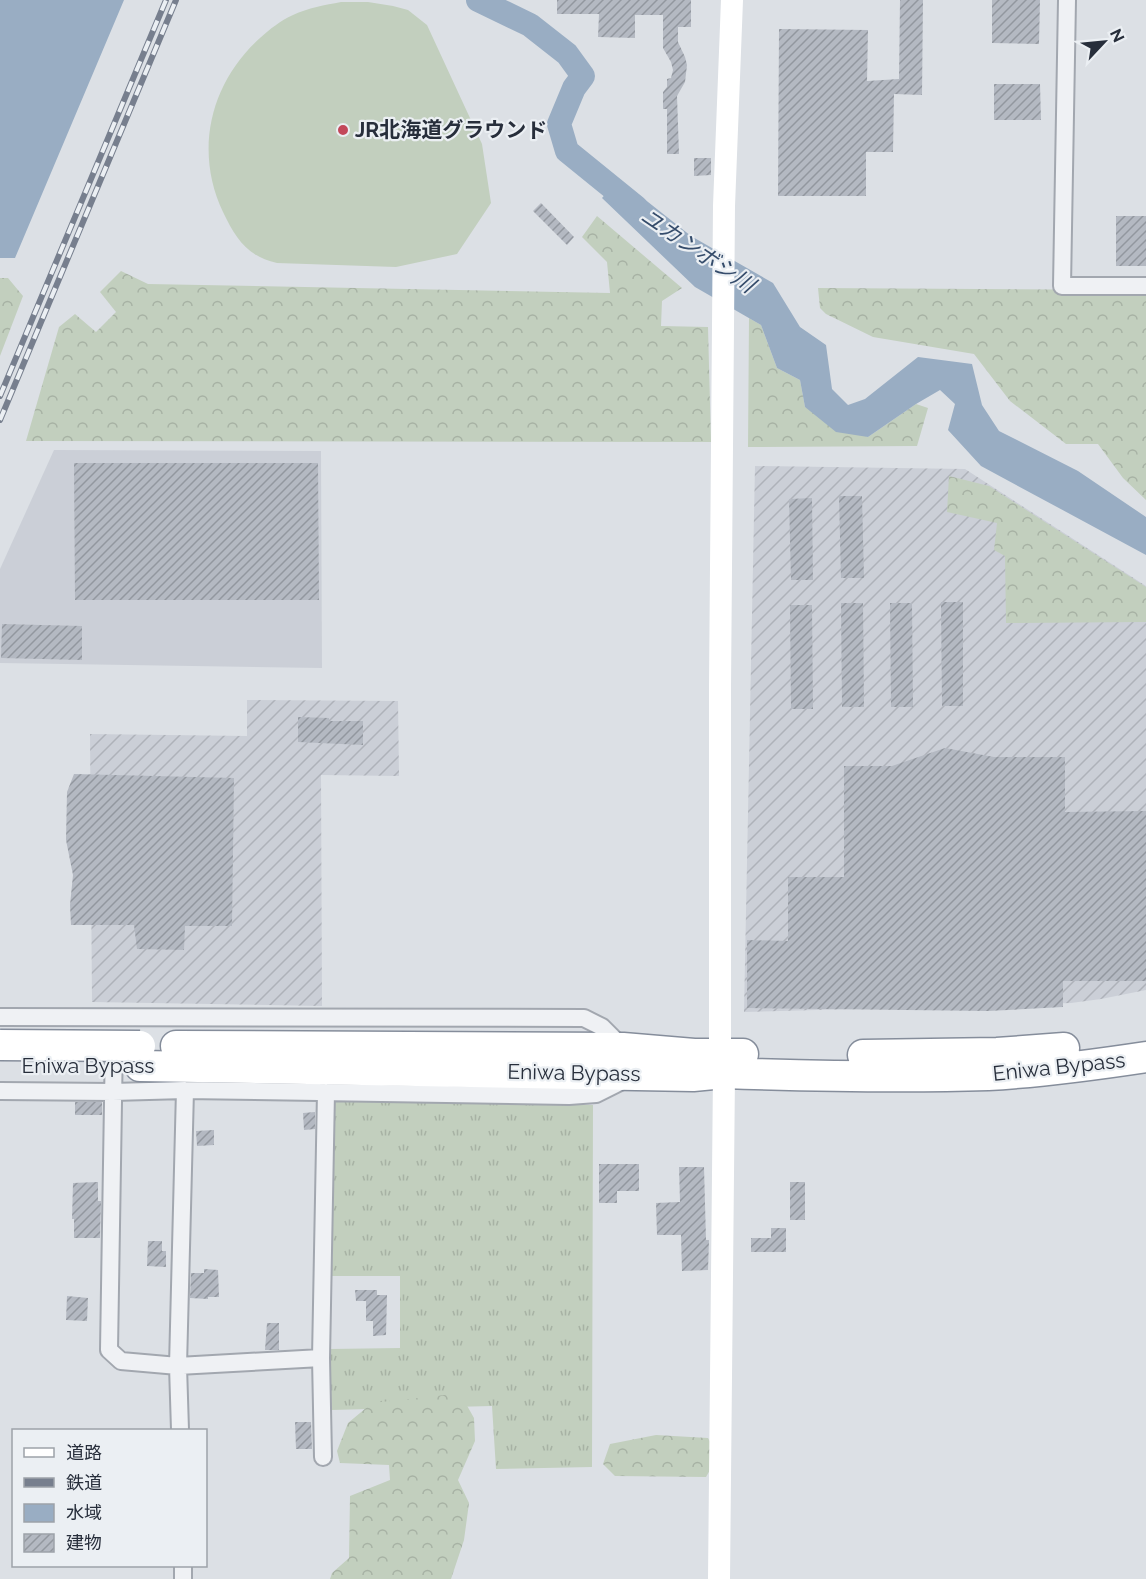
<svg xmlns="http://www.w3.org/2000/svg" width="1146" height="1579" font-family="Raleway,'Noto Sans JP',sans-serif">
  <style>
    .built { fill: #cbcfd7 }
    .industrial { fill: url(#industrial-furrows) }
    .grass { fill: url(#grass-tufts) }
    .forest { fill: url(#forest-crowns) }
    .pitch { fill: #c2cfbe }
    .water { fill: #99adc3 }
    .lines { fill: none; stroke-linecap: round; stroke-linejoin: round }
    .river { stroke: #99adc3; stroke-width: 24 }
    .building { fill: url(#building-hatch) }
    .street-casing { stroke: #a2a7af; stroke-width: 20 }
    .highway-casing { stroke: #858d9b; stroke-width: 33 }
    .street { stroke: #eff1f4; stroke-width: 16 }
    .secondary { stroke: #fff; stroke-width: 22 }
    .highway { stroke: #fff; stroke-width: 30 }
    .rail-casing { stroke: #777f8e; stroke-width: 6 }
    .rail { stroke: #ebeff3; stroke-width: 4; stroke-dasharray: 11; stroke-linecap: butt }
    .highway-bridge-casing { stroke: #858d9b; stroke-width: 33; stroke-linecap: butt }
    .highway-bridge { stroke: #fff; stroke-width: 30 }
    .poi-dot { fill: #c3485a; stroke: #ebeff3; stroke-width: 2 }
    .labels { text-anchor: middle; stroke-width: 4.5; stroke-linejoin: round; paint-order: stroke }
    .poi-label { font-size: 21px; font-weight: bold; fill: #272e3b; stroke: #ebeff3; text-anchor: start }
    .street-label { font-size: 21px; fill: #272e3b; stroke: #ebeff3 }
    .water-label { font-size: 22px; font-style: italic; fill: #354c6b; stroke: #ebeff3 }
  </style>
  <defs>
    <pattern id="industrial-furrows" width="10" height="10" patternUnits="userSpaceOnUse" patternTransform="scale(1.5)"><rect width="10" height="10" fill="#cbcfd7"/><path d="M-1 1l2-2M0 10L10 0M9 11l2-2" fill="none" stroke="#aeb2b9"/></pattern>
    <pattern id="grass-tufts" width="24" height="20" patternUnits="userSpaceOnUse" patternTransform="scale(1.5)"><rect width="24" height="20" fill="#c2cfbe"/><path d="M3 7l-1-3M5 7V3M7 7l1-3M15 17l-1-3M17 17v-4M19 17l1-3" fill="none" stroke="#a7b2a4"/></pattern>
    <pattern id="forest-crowns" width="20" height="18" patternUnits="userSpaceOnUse" patternTransform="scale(1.5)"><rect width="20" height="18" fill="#c2cfbe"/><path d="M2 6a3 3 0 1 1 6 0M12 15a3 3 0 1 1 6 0" fill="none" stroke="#a7b2a4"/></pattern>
    <pattern id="building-hatch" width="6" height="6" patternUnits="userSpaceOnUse" patternTransform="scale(1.5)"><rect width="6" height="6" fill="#b4b9c2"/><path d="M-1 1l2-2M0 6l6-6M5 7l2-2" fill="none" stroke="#92979f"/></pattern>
  </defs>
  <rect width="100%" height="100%" fill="#dce0e5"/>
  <path class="built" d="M54,450L321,451L322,668L0,663V569Z"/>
  <path class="industrial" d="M755,466L965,469L1146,586V990L1101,999L1071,1003L744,1012Z
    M247,700L398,701L399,776L321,775L322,1006L92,1002L90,734L247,736Z"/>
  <path class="grass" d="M334,1099L593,1105L592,1467L496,1469L492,1406L331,1410L330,1349L400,1348V1276H332Z"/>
  <path class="forest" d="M597,216L682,288L662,301L661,326L708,327L711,442L26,441L59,327L75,314L96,332L116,312L100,292L121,271L148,284L610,293L607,262L582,237Z
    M0,278H8L23,296L0,356Z
    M818,288L1146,290V500L1123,478L1098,444H1066L1010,401L974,354L873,337L826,314L820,308Z
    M749,318L761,325L777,368L800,380L805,407L868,437L916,404L928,408L917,446L748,447Z
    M949,476L989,486L1146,587V622L1006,623L1005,556L994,550L997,523L947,512Z
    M445,1395H461L474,1418L475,1441L458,1480L469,1503L464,1540L451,1579H330L332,1573L349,1558L350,1496L390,1480L389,1465L340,1463L337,1451L348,1423L372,1403Z
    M656,1435L708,1438L718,1456L706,1477L615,1476L603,1464L610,1444Z"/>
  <path class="pitch" d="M341,2H368L393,6L408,10L427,25L482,144L491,203L457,254L396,267L277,263C247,256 236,239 223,212C194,151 210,83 260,38C270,29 280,21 293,15C308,8 325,5 341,2Z"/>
  <path class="water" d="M0,0H124L15,258H0Z
    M619,179L691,236L773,283L800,327L826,345L832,389L848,405L865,399L918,357L972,364L982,405L999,431L1078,471L1146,517V555L981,466L948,430L955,404L940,390L916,404L868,437L836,432L805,407L800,380L777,368L761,325L695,287L602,198Z"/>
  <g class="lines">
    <path class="river" d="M478,0L530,25L567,54L583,76L574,88L559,124L567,151L636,207"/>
  </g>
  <path class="building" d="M557,0H691V27H678V42L685,57L687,65L685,82L677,96L679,154H667V109H663V92L667,87V79L671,78L673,70L671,62L663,48V15H635V38L598,37L599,14H557Z
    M900,0H923L922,95L894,94L893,152H866V196H778L779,29L868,30L867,81L899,79Z
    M992,0H1040L1039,44L992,43Z
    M994,84H1040L1041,120H994Z
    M694,158H711V175L694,176Z
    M541,203L574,237L567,245L533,211Z
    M1116,216H1146V266H1116Z
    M74,463H318L319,600H75Z
    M839,496H862L864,578H841Z
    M812,498L813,580H791L789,499Z
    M941,602H963V706H942Z
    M841,603H863L864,707H842Z
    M890,603H912L913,707H891Z
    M790,605H812L813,709H791Z
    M2,624L82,626V660L1,658Z
    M298,717L329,718V721H363V745L298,742Z
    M945,748L994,757H1065V812L1146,811V981H1063V1007L988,1011L747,1008V940L788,941V877H844V766H892Z
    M74,774L234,778L232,926H185L184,950L137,949L134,925H71L70,905L73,875L66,840L67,792Z
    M75,1102H102V1115H75Z
    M315,1112V1129L304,1130L303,1113Z
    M214,1130V1145L197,1146L196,1131Z
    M599,1164H639V1191H617V1203H599Z
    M679,1167H704L706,1240H709L708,1270L682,1271L681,1235H657L656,1203L680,1202Z
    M98,1182V1201H101L100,1238H74V1219H72L73,1183Z
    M790,1182H805V1220H790Z
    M771,1228H786V1252H751V1238H771Z
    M148,1241H162V1251H166V1267L147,1266Z
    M204,1269L218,1270L219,1297H208V1299L190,1298L191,1273H204Z
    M355,1290H377V1295H387L386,1335L373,1336V1321H366V1301H356Z
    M67,1296L88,1298L87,1321L66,1320Z
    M267,1323H279V1350H265Z
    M295,1422H311L312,1449H296Z"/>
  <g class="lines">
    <g class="street-casing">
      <path id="street" d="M1067,0L1062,286H1146
        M0,1017L584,1018L602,1027L623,1048
        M114,1040L109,1350L121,1361L178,1366L321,1358
        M0,1091L113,1092L185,1090L569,1096L596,1094L624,1080
        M180,1430L178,1366L185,1090
        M323,1457L321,1358L326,1092
        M183,1566V1579"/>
    </g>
    <g class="highway-casing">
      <path id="highway" d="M176,1046L623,1048L694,1054H743
        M863,1055L997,1053L1064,1048
        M140,1066L693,1076L724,1073C812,1076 900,1078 988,1075C1041,1072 1093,1065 1146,1057"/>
    </g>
    <use href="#street" class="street"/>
    <path class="secondary" d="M719,1579L724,1073L720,1054V688L724,206L732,0"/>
    <use href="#highway" class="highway"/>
    <g class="rail-casing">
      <path id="rail" d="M0,396L166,0
        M0,420L176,0"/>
    </g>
    <use href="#rail" class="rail"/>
    <g class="highway-bridge-casing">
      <path id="highway-bridge" d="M0,1045L140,1046"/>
    </g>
    <use href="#highway-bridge" class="highway-bridge"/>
  </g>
  <circle class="poi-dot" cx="343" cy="130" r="6"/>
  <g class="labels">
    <g class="poi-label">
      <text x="355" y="137">JR北海道グラウンド</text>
    </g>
    <g class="street-label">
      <text x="88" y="1073">Eniwa Bypass</text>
      <text transform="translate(1059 1067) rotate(-6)" y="7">Eniwa Bypass</text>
      <text transform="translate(574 1073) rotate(1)" y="7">Eniwa Bypass</text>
    </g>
    <g class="water-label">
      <text transform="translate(698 250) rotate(34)" y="8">ユカンボシ川</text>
    </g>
  </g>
  <rect x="12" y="1429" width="195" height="138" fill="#ebeff3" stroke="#9da2a9" stroke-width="1.5"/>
  <rect x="24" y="1448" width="30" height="9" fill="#ffffff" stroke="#9da2a9" stroke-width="1.5"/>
  <text x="66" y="1459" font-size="18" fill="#272e3b">道路</text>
  <rect x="24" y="1478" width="30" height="9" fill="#777f8e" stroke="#9da2a9" stroke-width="1.5"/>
  <text x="66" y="1489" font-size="18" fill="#272e3b">鉄道</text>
  <rect x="24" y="1504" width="30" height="18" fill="#99adc3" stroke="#9da2a9" stroke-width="1.5"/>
  <text x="66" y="1519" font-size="18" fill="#272e3b">水域</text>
  <rect x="24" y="1534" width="30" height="18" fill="url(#building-hatch)" stroke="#9da2a9" stroke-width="1.5"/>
  <text x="66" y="1549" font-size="18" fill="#272e3b">建物</text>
  <g transform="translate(1104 42) rotate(64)" stroke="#ebeff3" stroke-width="4.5" paint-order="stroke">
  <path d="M0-4.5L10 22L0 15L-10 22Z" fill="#272e3b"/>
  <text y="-9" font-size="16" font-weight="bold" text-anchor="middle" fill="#272e3b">N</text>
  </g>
</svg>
